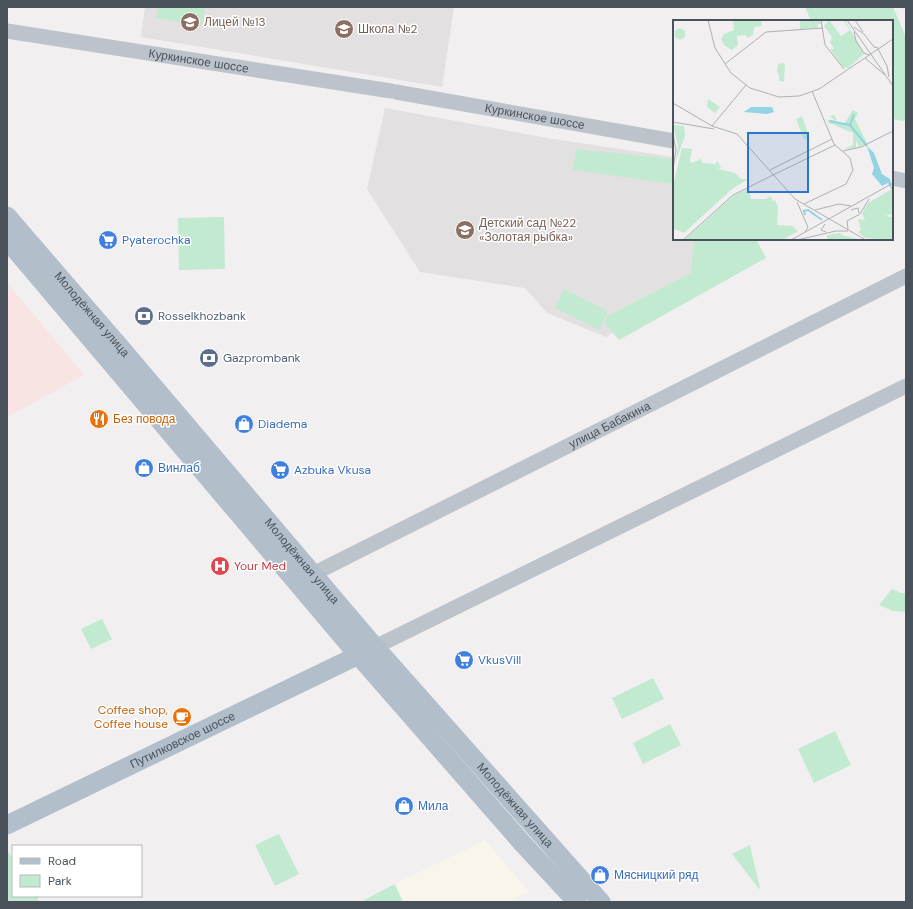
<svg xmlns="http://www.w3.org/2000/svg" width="913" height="909" font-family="'DM Sans',sans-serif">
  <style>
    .commercial { fill: #faf5eb }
    .education { fill: #e2e0e0 }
    .medical { fill: #f8e4e2 }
    .green { fill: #c2ead1 }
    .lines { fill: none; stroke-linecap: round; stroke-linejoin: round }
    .minor { stroke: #bcc3ca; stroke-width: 15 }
    .major { stroke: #b2bfcb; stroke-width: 19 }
    .labels { text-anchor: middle; stroke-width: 3; stroke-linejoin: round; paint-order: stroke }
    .education-label { font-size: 12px; fill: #785e54; stroke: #fff; text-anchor: start }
    .street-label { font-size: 12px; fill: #49525b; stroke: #fff }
    .shop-label { font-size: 12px; fill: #366cbe; stroke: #fff; text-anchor: start }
    .service-label { font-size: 12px; fill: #4e5e75; stroke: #fff; text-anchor: start }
    .food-label { font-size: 12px; fill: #c56008; stroke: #fff; text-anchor: start }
    .health-label { font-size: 12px; fill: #be3a42; stroke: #fff; text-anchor: start }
    .inset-river { fill: none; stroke: #94d3e3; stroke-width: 2 }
    .inset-road { fill: none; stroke: #aeb0b4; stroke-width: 1 }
    .view { fill: #2c75cf; fill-opacity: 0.15; stroke: #2c75cf; stroke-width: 2 }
    .inset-edge { fill: none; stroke: #49525b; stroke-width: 2 }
  </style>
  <rect width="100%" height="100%" fill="#f1efef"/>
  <path class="commercial" d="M485,840L529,892L507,902H403L395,884Z"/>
  <path class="education" d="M145,7H454L442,87L141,37Z
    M385,108L553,139L674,157V239H706L699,277L606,337L547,313L525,288L420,272L367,189Z"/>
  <path class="medical" d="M7,283L84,375L7,417Z"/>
  <path class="green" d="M158,7H205L202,26L156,18Z
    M805,7H893L906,37V120L904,121L892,119V21H811Z
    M576,149L674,159V184L573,170Z
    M224,217L225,269L179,270L178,218Z
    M694,239H756L766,258L619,340L605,324L607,316L691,273Z
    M564,289L608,311L599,330L555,308Z
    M892,589L901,593H906V612L893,611L879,605Z
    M102,619L112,639L91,649L81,629Z
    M653,678L664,699L622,719L612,698Z
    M670,724L681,745L643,764L633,743Z
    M835,731L851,765L814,783L798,749Z
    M279,834L299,874L275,886L255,845Z
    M750,845L760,888L759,889L732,854Z
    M7,850L13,859V896H38V902H7Z
    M395,884L403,902H365L364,900Z"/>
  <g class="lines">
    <g class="minor">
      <path id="s1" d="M7,31L391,91"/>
      <path id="s2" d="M396,92L674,141"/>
      <path d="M892,178L906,181"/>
      <path id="s3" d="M313,574L906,276"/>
      <path d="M375,647L906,386"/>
    </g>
    <g class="major">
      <path id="s4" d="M7,216L120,347L375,647L601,902"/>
      <path d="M7,240L358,655L523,844L577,902"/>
      <path id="s5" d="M7,825L369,650"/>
    </g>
  </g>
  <defs>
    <g id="school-disc" transform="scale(1)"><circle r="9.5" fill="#8d6e63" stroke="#fff"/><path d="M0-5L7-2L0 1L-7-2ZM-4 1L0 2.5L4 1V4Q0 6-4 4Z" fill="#fff"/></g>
    <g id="supermarket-disc" transform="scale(1)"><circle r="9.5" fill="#3f7fe0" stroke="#fff"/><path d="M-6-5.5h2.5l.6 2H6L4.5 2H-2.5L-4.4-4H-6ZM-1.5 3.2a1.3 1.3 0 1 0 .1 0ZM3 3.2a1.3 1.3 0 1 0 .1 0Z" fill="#fff"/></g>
    <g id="bank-disc" transform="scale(1)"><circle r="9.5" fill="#5c6f8a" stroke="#fff"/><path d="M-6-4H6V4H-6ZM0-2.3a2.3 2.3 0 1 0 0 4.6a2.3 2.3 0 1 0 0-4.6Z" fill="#fff"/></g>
    <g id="restaurant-disc" transform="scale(1)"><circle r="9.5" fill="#e8710a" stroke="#fff"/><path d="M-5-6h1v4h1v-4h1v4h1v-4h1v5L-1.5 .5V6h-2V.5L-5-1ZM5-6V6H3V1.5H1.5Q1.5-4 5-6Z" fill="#fff"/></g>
    <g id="shop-disc" transform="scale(1)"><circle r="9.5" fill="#3f7fe0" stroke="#fff"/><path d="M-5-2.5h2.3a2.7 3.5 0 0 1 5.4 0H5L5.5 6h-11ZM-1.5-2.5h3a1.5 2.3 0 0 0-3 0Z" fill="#fff"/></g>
    <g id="hospital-disc" transform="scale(1)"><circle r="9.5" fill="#e0444e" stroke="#fff"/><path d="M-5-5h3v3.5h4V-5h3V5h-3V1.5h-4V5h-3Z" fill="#fff"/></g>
    <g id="cafe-disc" transform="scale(1)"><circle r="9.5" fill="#e8710a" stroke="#fff"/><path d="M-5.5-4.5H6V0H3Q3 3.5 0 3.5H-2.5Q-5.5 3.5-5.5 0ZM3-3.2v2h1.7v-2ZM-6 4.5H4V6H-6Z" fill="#fff"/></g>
  </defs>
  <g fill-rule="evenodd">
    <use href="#school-disc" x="190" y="22"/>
    <use href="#school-disc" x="344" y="29"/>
    <use href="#school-disc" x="465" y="230"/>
    <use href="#supermarket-disc" x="108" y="240"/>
    <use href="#bank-disc" x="144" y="316"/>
    <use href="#bank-disc" x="209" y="358"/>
    <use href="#restaurant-disc" x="99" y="419"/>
    <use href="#shop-disc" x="244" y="424"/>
    <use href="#shop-disc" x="144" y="468"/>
    <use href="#supermarket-disc" x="280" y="470"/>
    <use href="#hospital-disc" x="220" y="566"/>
    <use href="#supermarket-disc" x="464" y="660"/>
    <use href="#cafe-disc" x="182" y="717"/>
    <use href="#shop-disc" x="404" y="806"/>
    <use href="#shop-disc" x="600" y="875"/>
  </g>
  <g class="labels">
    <g class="education-label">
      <text x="204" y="26">Лицей №13</text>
      <text x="358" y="33">Школа №2</text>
      <text x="479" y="227">Детский сад №22<tspan x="479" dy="14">«Золотая рыбка»</tspan></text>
    </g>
    <g class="street-label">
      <text dy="4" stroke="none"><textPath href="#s1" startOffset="194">Куркинское шоссе</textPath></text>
      <text dy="4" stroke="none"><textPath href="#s2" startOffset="141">Куркинское шоссе</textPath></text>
      <text dy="4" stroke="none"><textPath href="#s4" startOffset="130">Молодёжная улица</textPath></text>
      <text dy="4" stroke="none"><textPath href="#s3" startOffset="332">улица Бабакина</textPath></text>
      <text dy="4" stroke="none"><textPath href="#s4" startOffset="454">Молодёжная улица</textPath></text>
      <text dy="4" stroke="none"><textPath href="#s5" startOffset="195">Путилковское шоссе</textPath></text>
      <text dy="4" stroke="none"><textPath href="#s4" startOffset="778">Молодёжная улица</textPath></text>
    </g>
    <g class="shop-label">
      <text x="122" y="244">Pyaterochka</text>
      <text x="258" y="428">Diadema</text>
      <text x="158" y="472">Винлаб</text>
      <text x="294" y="474">Azbuka Vkusa</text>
      <text x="478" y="664">VkusVill</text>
      <text x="418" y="810">Мила</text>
      <text x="614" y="879">Мясницкий ряд</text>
    </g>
    <g class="service-label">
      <text x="158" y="320">Rosselkhozbank</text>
      <text x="223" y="362">Gazprombank</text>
    </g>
    <g class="food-label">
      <text x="113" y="423">Без повода</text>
      <text x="168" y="714" text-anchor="end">Coffee shop,<tspan x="168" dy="14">Coffee house</tspan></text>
    </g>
    <g class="health-label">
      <text x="234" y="570">Your Med</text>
    </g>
  </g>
  <g transform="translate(673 20)">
    <rect width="220" height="220" fill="#f1efef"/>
    <path d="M60,0H88L89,6L81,7L80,15L74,18L73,15L64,16L65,25L59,30L51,25L48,19L51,14L61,10ZM127,0H147L148,4H145V8L127,9ZM156,0L168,16L177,10L170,0H172L191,34L175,48L170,47L157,29H161L157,22L159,17L151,6ZM1.5 14a5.5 5.5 0 1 1 11 0a5.5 5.5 0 1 1-11 0ZM110,43L112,44L111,62L106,61V54L104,52L105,44ZM35,79L47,87L42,93L34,87ZM180,90L185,93L182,99L194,123L186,127L183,120V128L171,129L180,125V113L156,103L154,100H161L157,96L161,95L164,100H161L171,104ZM129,96L137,120L135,121L131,119L123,99ZM0,105L11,106L12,116L3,141L5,125ZM9,128L19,129L17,141L19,143L28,139L30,143L41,144L42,146L44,141L48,147L47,149L43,147L45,149L62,153L68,159H75L59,169L11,213L0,208V166ZM76,168L78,179H92L98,176L99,181L102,180L105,187L104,205L119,206L125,211L109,220H11L61,175ZM219,169V194L212,196L220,197V220L192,218L185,212L188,210L185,199L192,200L189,193L195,183ZM167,213L169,215L188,220H154V215Z" fill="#c2ead1"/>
    <path d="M78,87H99L101,92L94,94L71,92ZM194,126L201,133L209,154L217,159L220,172L215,163L209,166L199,154L201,148Z" fill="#94d3e3"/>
    <path class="inset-river" d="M156,101L177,105L181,94M177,105L194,126M132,195L131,191L135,190L149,200"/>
    <path class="inset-road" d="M35,0L42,28L58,53L77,68L106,77L126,76L146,69L220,19M148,0L152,25L171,49M174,0L220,66M182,0L190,12M181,7L191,14L201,27L205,28M181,12L183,21L191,33L196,35M205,29L214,46L216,57M192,38L212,55M52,44L93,12L150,8M0,83L39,106L64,114L122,179L191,219M0,102L41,109M39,106L73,65M0,114L3,130L0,149M170,131L188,127L220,111M97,150L159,119M100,155L162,125M124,182L135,207L132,212M131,184L173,164L180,150L177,138L161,124L139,71M142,190L166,184L178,186M178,190L185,188L186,193M152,204L148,210L153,212M175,209L174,201L187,194L196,179M10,220L60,175L100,155M118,220L220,163M124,220L163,211H175"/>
    <path class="view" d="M75,113H135V172H75Z"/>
    <rect width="220" height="220" class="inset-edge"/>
  </g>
  <rect width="913" height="909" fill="none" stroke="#49525b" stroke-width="16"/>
  <rect x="12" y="845" width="130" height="52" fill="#ffffff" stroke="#b6babd"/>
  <rect x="20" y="858" width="20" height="6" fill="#b2bfcb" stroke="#b6babd"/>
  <text x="48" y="865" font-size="12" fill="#49525b">Road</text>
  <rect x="20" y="875" width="20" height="12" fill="#c2ead1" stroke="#b6babd"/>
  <text x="48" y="885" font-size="12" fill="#49525b">Park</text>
</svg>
